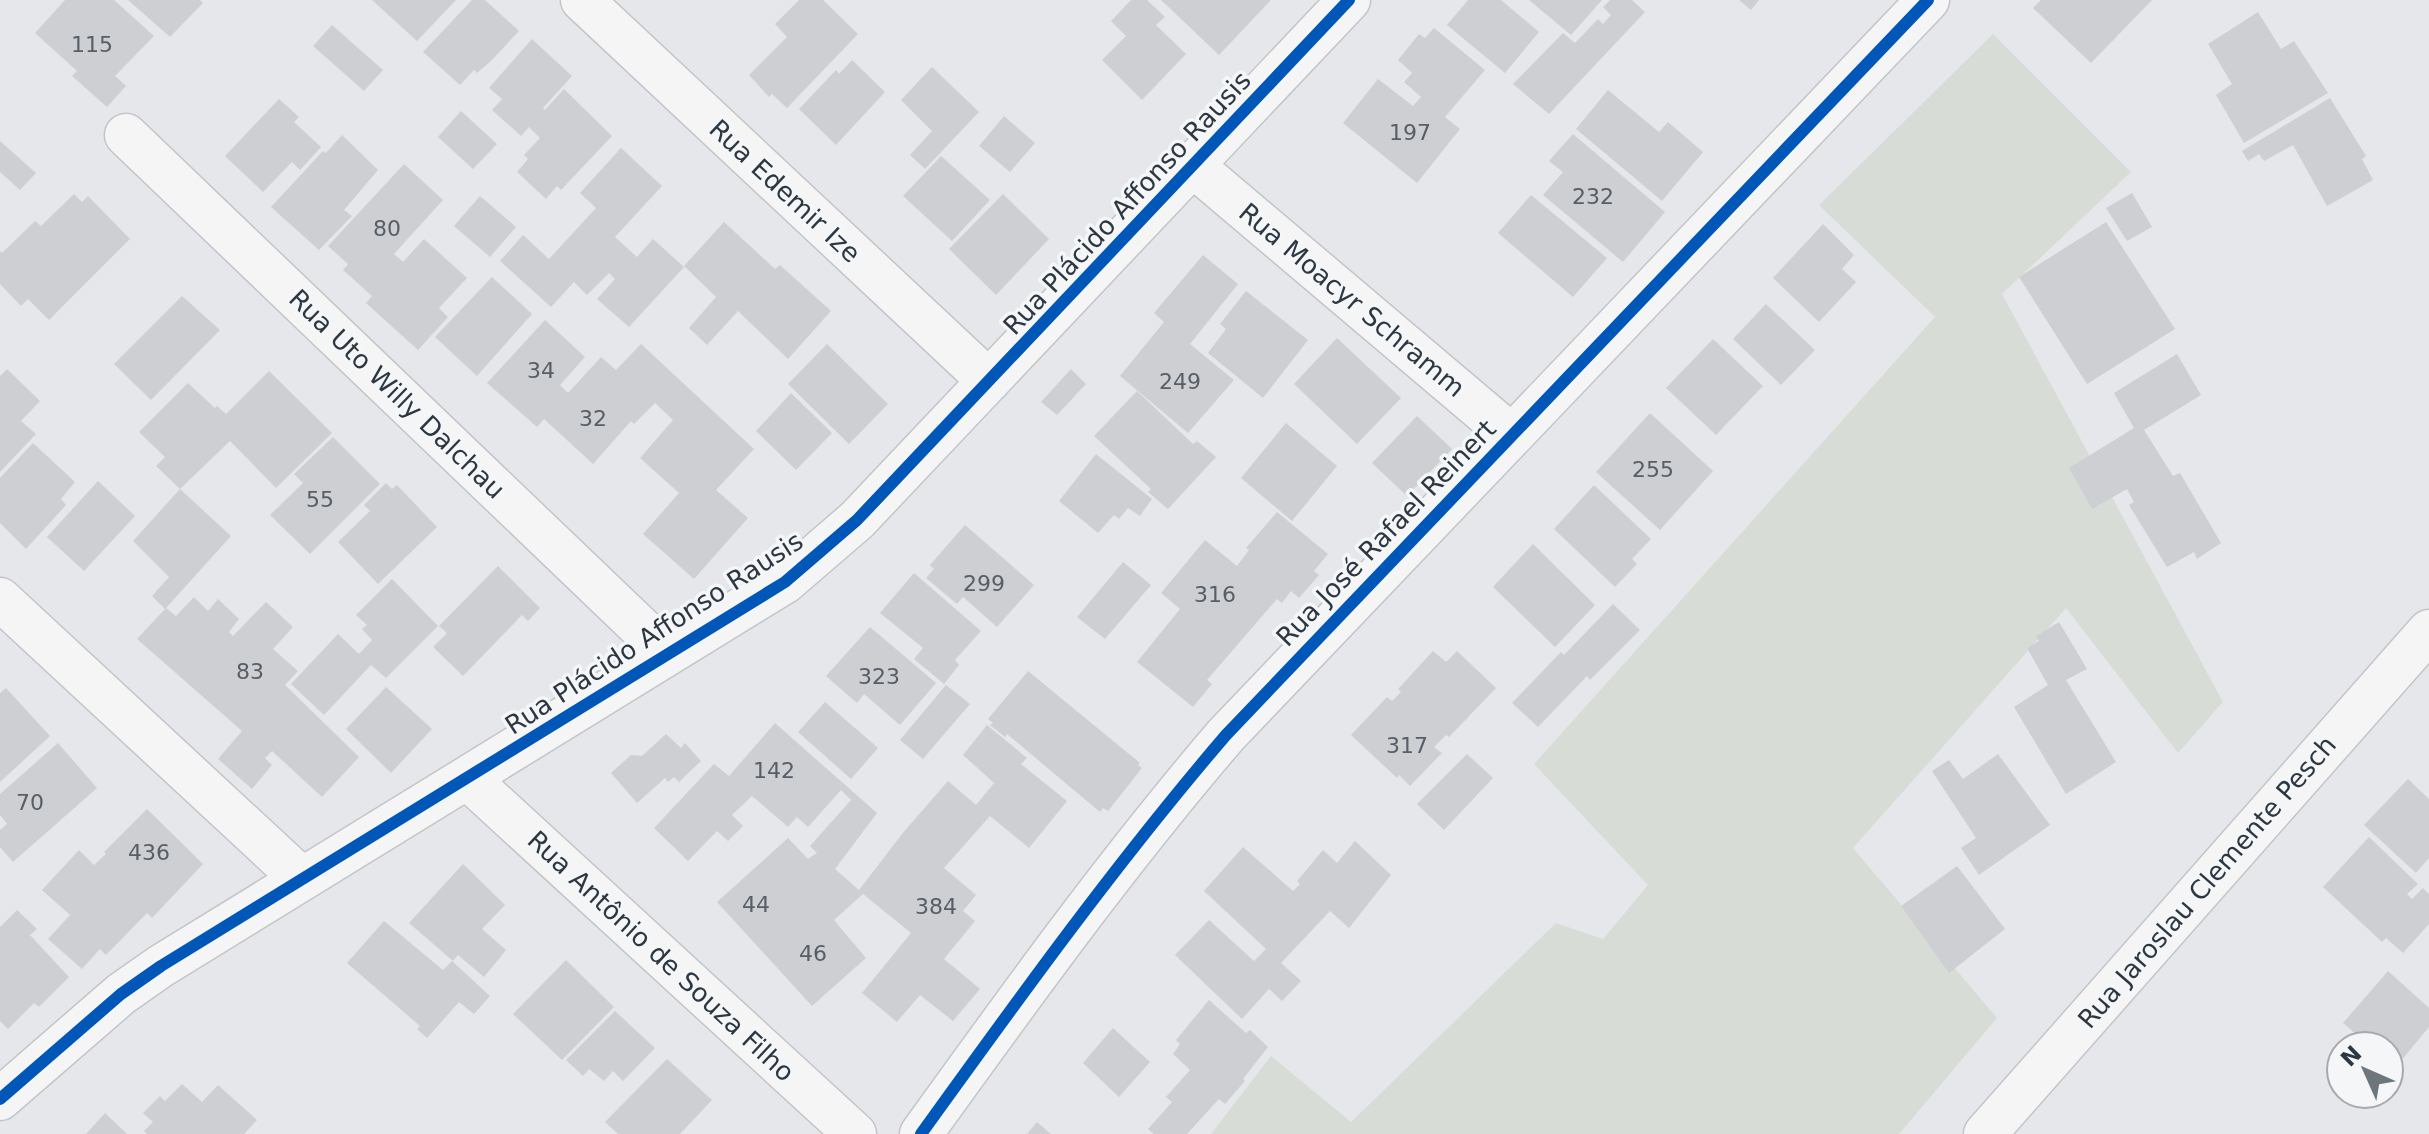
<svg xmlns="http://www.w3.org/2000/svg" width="2429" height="1134" font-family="'DejaVu Sans',sans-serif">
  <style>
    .green { fill: #d7ddd6 }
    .building { fill: #cecfd2 }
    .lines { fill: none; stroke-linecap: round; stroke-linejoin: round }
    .street-casing { stroke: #c3c5c8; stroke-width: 45 }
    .street { stroke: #f5f5f6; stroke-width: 42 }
    .cycleway-casing { stroke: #f4f6f8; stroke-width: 17 }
    .cycleway { stroke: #0057b8; stroke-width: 12 }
    .labels { text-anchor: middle; stroke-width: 7; stroke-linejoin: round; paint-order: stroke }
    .number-label { font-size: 22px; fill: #565e67 }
    .street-label { font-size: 26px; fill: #2d3742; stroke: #f4f6f8 }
  </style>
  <rect width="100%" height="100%" fill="#e5e7ea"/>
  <path class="green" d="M1993,34L2131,172L2002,294L2223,702L2178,753L2066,608L1853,848L1997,1018L1899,1134H1211L1271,1056L1351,1122L1556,923L1603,939L1648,885L1534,764L1935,317L1819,205Z"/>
  <path class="building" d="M65,0H114L154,36L115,76L126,86L107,107L72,76L77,71L35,33Z
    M128,0H200L203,3L170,37Z
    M372,0H456L417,41Z
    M472,0H485L519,31L492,60L477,73L474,70L460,85L423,52Z
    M799,0H823L858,34L787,108L772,94L769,97L749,75L787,37L775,24Z
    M1131,0H1147L1165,17L1156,25L1186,54L1142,100L1102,60L1126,36L1111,21Z
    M1161,0H1271L1219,55Z
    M1468,0H1501L1539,32L1505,73L1447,25Z
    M1529,0H1602L1571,35Z
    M1610,0H1632L1645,12L1549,114L1513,84L1563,33L1575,43L1598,19L1603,24L1611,15L1603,7Z
    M1739,0H1759L1751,10Z
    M2041,0H2152L2091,63L2033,8Z
    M2258,12L2281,49L2294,41L2328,93L2244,143L2216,95L2232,84L2208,44Z
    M332,25L383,70L364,91L313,46Z
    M1434,28L1485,70L1445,117L1460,129L1417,183L1343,123L1378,79L1413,106L1421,97L1404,82L1412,73L1398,60L1419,34L1425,38Z
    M532,39L572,76L543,108L545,110L564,89L612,136L561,190L557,186L546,199L517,172L528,159L524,155L540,138L529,127L521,136L492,110L502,99L489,88Z
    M852,60L885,92L836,145L799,109L836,70L839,74Z
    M932,67L979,112L925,169L910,155L932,131L901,100Z
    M1608,90L1659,132L1668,122L1703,152L1662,201L1576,129Z
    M2330,98L2366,156L2362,159L2373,180L2327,206L2293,145L2264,161L2259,154L2248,161L2242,151Z
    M279,99L299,117L294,122L321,147L300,170L292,162L263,192L225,156Z
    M461,111L497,144L473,169L438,137Z
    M1004,116L1035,143L1010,172L979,146Z
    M1573,134L1665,212L1623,262L1543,195L1563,172L1549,161Z
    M342,135L378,170L344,210L352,216L319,250L271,207L323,151L326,153Z
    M0,141L36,173L20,190L0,172Z
    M621,148L662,186L615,237L637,257L653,239L684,267L629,327L597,299L615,279L609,273L587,295L574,282L551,307L500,261L523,235L549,259L596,208L580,193Z
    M941,156L990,200L952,241L903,196Z
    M404,164L443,200L394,254L403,262L424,239L467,278L439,308L448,317L418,350L366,303L372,296L343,270L348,264L328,246Z
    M2132,193L2152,227L2127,241L2106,208Z
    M74,194L82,202L88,196L130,239L49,320L28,299L21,306L0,284V251L2,253L35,221L41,226Z
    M1003,194L1049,239L996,295L949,249Z
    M1531,195L1607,258L1573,297L1498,233Z
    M480,196L516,227L490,257L454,226Z
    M724,222L775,269L780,265L831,311L788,359L738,311L707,345L689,328L716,297L684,266Z
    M2106,222L2175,329L2087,384L2019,277Z
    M1823,224L1854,255L1842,269L1856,282L1819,322L1773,278Z
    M1203,255L1238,284L1190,344L1234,380L1188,433L1120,376L1164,322L1154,313Z
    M492,277L532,314L477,376L435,337Z
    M1246,291L1308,340L1263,398L1208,353L1226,329L1220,324Z
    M182,296L220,330L151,400L114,364Z
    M1766,304L1815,350L1781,385L1733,339Z
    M545,320L585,357L560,385L568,393L601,357L616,370L641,344L754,449L716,490L748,518L694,579L643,534L679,493L640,458L673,420L655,403L634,424L631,421L593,464L544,419L537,427L487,383Z
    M1337,338L1401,398L1357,444L1294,384Z
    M1713,339L1763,386L1716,435L1666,388Z
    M827,344L888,404L849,444L788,384Z
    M2177,354L2201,395L2144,430L2173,476L2180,473L2221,543L2197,559L2194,552L2167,567L2129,505L2134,502L2127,489L2092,509L2069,468L2134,428L2114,393Z
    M7,369L40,401L21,421L36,434L0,472V376Z
    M1071,369L1086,384L1057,415L1041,402Z
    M269,371L332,433L276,488L230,441L180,489L231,536L166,608L176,616L194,597L208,611L218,599L239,619L229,632L233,636L266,602L293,627L273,649L298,671L285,685L359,757L322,797L272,751L265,758L272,765L252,789L218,759L242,731L137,639L165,609L152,596L169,577L133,541L180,489L156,466L165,457L139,432L188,383L215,408L217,406L226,414Z
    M1137,391L1193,444L1197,441L1216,457L1168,509L1148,492L1151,489L1094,436Z
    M791,393L832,433L796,470L756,431Z
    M1650,413L1713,471L1660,530L1596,472Z
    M1417,416L1452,449L1407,496L1372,463Z
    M1286,423L1337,466L1292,521L1241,478Z
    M333,437L380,484L310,554L270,515L303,483L294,474Z
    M33,443L75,482L61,499L66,505L26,549L0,523V478Z
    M1096,454L1152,499L1140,516L1128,508L1119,519L1114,515L1098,533L1059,501Z
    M98,481L135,516L84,571L47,537Z
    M386,483L392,489L397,485L437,527L378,584L338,542L370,511L364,505Z
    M1594,485L1651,539L1632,559L1637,564L1615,587L1554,529Z
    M1277,512L1328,554L1314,571L1319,575L1299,598L1291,591L1282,603L1277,599L1207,680L1212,684L1193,707L1137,662L1180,609L1161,593L1205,540L1237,566L1249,550L1246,548Z
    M965,525L1034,585L997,627L963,597L957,604L926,578L934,569L930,565Z
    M1533,544L1595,605L1555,647L1493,587Z
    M1123,562L1151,585L1105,639L1077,617Z
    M498,566L540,608L528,621L522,615L463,676L433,647L447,633L439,626Z
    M914,573L981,631L955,660L959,665L944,684L914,659L923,648L880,613Z
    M392,579L438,626L386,678L371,665L324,715L291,684L338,634L359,654L372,640L362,629L367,625L356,615Z
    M1613,604L1640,630L1590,680L1587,676L1538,727L1512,703L1561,652L1564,655Z
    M2059,622L2087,669L2066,680L2116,762L2066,794L2014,707L2048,685L2027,648L2039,641L2036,636Z
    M870,627L936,683L900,725L864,694L857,703L826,676Z
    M1433,651L1446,662L1457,651L1496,688L1449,737L1446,735L1434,747L1442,753L1410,786L1399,775L1397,778L1351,735L1387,697L1392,701L1401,692L1398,689Z
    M1028,671L1140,763L1138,765L1142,768L1108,811L1103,808L1100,812L1007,734L1005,737L990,725L993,723L988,719Z
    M946,685L970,704L923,759L900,740Z
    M386,687L432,729L391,773L346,729Z
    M6,688L50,736L0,782V693Z
    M825,702L878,748L851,779L798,732Z
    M775,723L877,813L835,869L859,890L902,834L948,781L976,805L994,783L963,755L987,725L1027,758L1021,764L1067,801L1029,848L990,816L944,868L976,895L963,911L975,921L944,959L980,989L953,1021L920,995L897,1022L862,993L911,933L863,894L834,920L866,958L812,1006L717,902L788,838L808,859L817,853L810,846L851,800L841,790L808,827L797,817L788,827L752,796L732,815L743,826L728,841L717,831L688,861L654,828L714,764L729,776Z
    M666,734L681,748L685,743L701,761L679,782L674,777L668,782L665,778L637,803L611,773L631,755L642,756Z
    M58,743L97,788L13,862L0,847V830L7,824L0,815V794Z
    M1467,754L1493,778L1444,830L1417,804Z
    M1998,754L2050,825L1979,875L1961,848L1976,838L1932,771L1949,760L1963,779Z
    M2408,779L2429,799V858L2416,873L2364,825Z
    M147,809L203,864L152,918L147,913L106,955L100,949L82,969L48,939L70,915L42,890L79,850L94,865L106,854L104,852Z
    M2369,837L2418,884L2407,894L2412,899L2423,888L2429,894V924L2403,953L2386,938L2382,942L2323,887Z
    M1355,841L1391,875L1349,928L1330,911L1281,963L1301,981L1282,1001L1269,989L1242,1019L1175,955L1209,920L1254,961L1266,949L1204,891L1243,847L1293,891L1300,884L1297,881L1323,850L1337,863Z
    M463,864L505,905L482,929L506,950L484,977L458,955L453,961L409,923Z
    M1957,866L2005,929L1949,973L1901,906Z
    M17,910L37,929L30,935L69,977L39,1007L34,1003L8,1029L0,1021V927Z
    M384,921L443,970L452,961L490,996L474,1014L459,1002L427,1038L417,1029L420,1026L347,963Z
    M566,960L614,1007L562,1060L513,1014Z
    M2388,971L2429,1008V1027L2395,1068L2389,1063V1046H2370L2343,1023Z
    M1209,1000L1246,1033L1250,1030L1268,1047L1243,1079L1245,1081L1225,1104L1219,1099L1187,1134H1154L1148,1129L1172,1102L1166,1097L1190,1070L1173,1054L1180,1044L1176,1040Z
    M615,1011L655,1048L623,1081L613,1071L604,1081L589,1069L583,1076L566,1060Z
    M1113,1028L1150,1062L1119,1097L1083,1063Z
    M667,1059L712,1100L680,1134H618L605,1122Z
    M182,1084L202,1102L218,1085L257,1120L244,1134H147L144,1131L153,1122L143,1113L160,1096L165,1101Z
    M105,1113L127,1134H86Z
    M1037,1122L1051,1134H1027Z"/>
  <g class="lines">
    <g class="street-casing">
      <path id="street" d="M582,0L989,381
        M126,135L668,654
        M1192,165L1511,435
        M0,599L302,879
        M467,778L855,1134
        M0,1099L121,994L161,966L785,582L857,520L1349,0
        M921,1134C1019,998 1117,862 1226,735L1928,0
        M1985,1134L2429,631"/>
    </g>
    <use href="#street" class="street"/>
    <g class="cycleway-casing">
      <path id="cycleway" d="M0,1099L121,994L161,966L785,582L857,520L1349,0
        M921,1134C1019,998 1117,862 1226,735L1928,0"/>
    </g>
    <use href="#cycleway" class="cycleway"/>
  </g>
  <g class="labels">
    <g class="number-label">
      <text x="92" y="52">115</text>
      <text x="1410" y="140">197</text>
      <text x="1593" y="204">232</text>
      <text x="387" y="236">80</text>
      <text x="541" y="378">34</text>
      <text x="1180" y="389">249</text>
      <text x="593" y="426">32</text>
      <text x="1653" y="477">255</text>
      <text x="320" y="507">55</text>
      <text x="984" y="591">299</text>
      <text x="1215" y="602">316</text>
      <text x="250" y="679">83</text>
      <text x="879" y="684">323</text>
      <text x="1407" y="753">317</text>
      <text x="774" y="778">142</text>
      <text x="30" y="810">70</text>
      <text x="149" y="860">436</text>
      <text x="756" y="912">44</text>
      <text x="936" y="914">384</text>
      <text x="813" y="961">46</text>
    </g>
    <g class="street-label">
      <text transform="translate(785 191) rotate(43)" y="9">Rua Edemir Ize</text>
      <text transform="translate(1127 203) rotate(-47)" y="9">Rua Plácido Affonso Rausis</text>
      <text transform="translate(1352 300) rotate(40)" y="9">Rua Moacyr Schramm</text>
      <text transform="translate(397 394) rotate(44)" y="9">Rua Uto Willy Dalchau</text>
      <text transform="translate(1386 533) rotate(-46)" y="9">Rua José Rafael Reinert</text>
      <text transform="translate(654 633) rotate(-33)" y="9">Rua Plácido Affonso Rausis</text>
      <text transform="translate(2207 882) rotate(-49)" y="9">Rua Jaroslau Clemente Pesch</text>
      <text transform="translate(661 956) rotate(43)" y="9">Rua Antônio de Souza Filho</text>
    </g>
  </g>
  <g transform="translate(2365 1070) rotate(315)"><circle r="38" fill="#f4f6f8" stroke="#a4aaaf" stroke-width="2"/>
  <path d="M0-6L14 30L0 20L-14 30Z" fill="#6d757d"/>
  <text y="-12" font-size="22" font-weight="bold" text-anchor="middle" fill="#2d3742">N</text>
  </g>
</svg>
